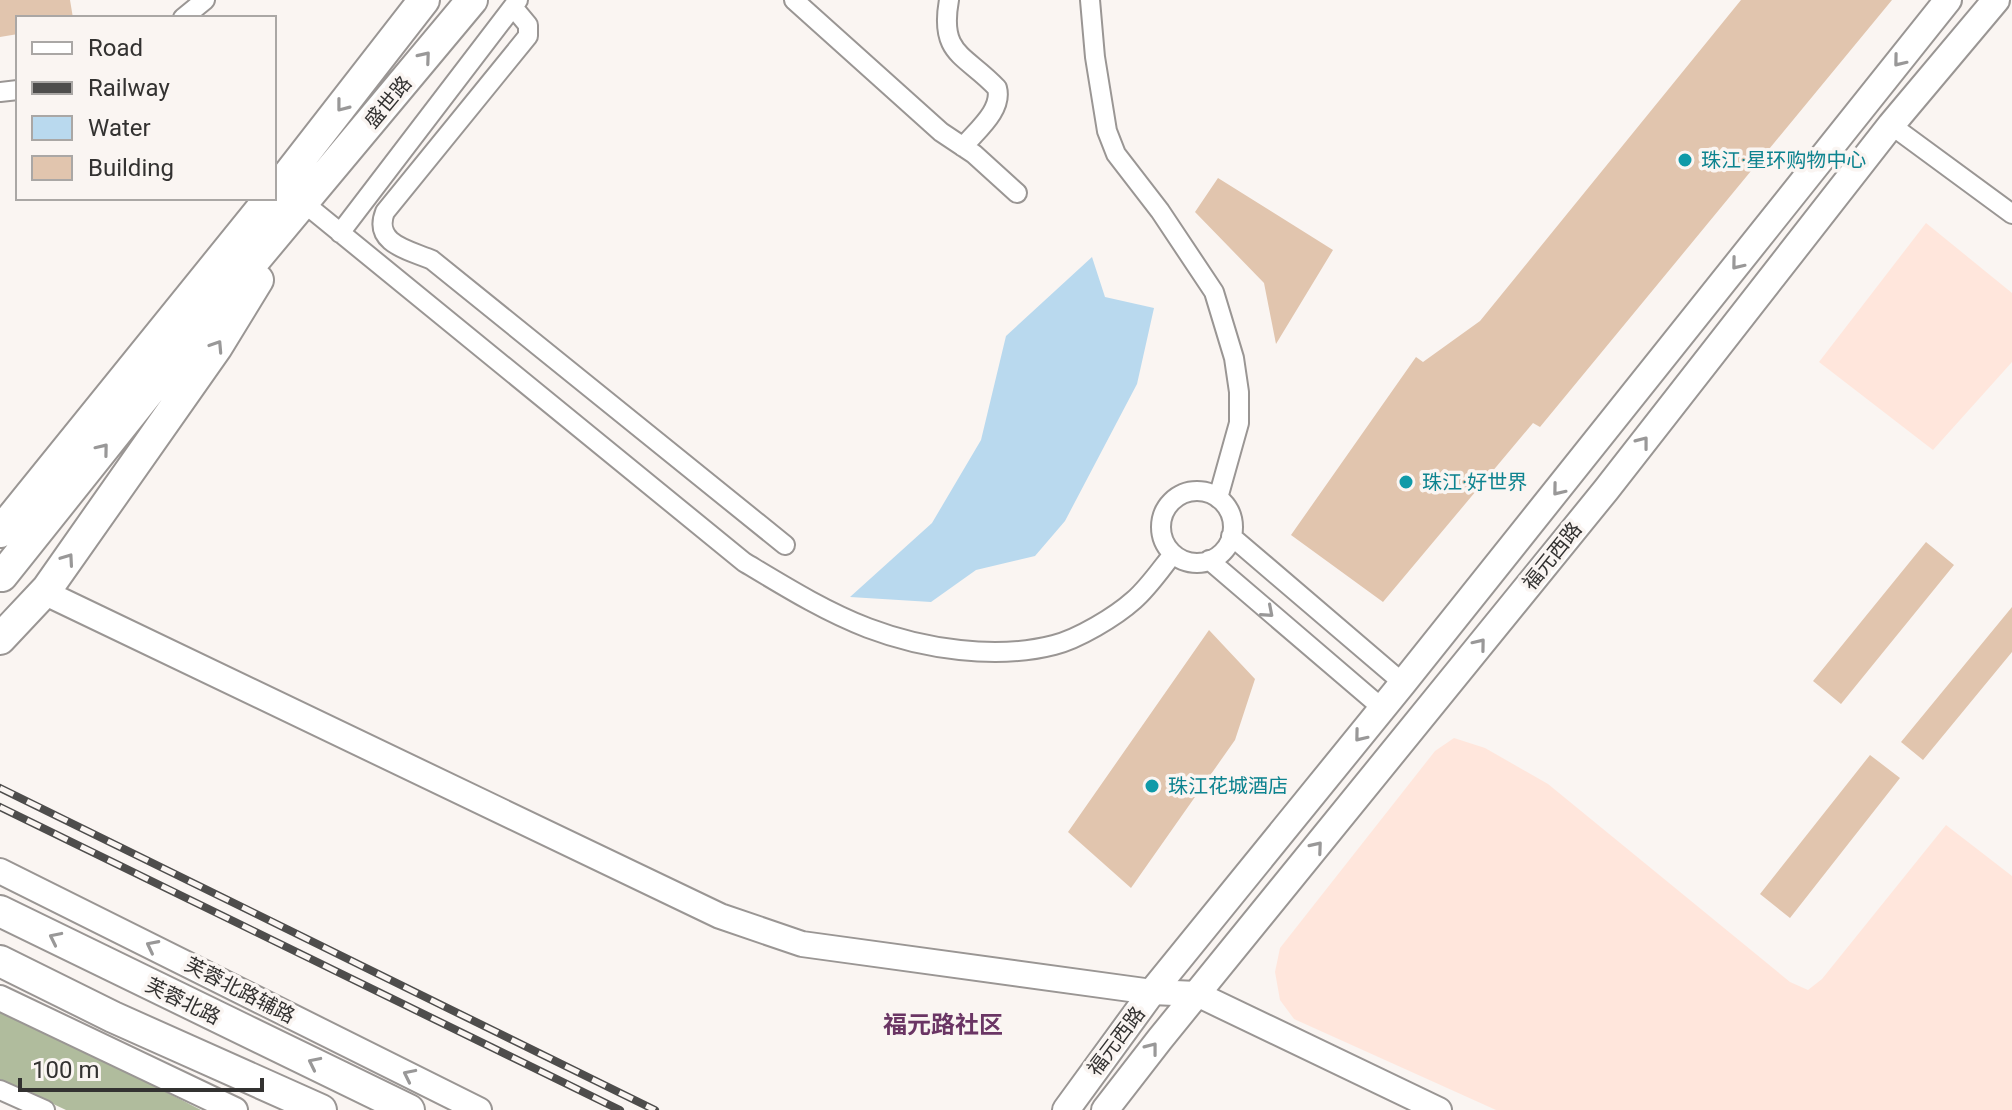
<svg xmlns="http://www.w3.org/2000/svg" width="2012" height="1110" font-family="Roboto,'Noto Sans SC',sans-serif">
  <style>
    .commercial { fill: #ffe6dc }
    .forest { fill: #b0bc9d }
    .water { fill: #b9d9ee }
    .building { fill: #e1c5ae }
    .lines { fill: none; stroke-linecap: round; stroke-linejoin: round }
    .minor-casing { stroke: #9a9694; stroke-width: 22 }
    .tertiary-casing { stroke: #9a9694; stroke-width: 28 }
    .secondary-casing { stroke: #9a9694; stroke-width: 30 }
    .primary-casing { stroke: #9a9694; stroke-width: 34 }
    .minor { stroke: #fff; stroke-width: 18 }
    .tertiary { stroke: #fff; stroke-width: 24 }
    .secondary { stroke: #fff; stroke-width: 26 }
    .primary { stroke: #fff; stroke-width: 30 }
    .rail-casing { stroke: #4e4d4c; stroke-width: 8 }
    .rail { stroke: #faf5f2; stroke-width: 5; stroke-dasharray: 15; stroke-linecap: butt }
    .oneway { stroke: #999898 }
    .culture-dot { fill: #0f9aa8; stroke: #faf5f2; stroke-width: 3 }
    .labels { text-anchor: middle; stroke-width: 7; stroke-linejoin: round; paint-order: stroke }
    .street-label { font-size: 20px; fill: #333231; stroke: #faf5f2 }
    .culture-label { font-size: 20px; fill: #0d838f; stroke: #faf5f2; text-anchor: start }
    .quarter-label { font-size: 24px; font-weight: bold; fill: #6a3564; stroke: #faf5f2 }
  </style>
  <rect width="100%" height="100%" fill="#faf5f2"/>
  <path class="commercial" d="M1926,223L2012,293V362L1933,450L1819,362Z
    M1454,738L1485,748L1548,784L1790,982L1808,990L1822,979L1946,825L2012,876V1110H1496L1294,1019L1280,1000L1275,972L1280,948L1435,751Z"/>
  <path class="forest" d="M0,1006L201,1110H66L0,1079Z"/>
  <path class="water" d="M1092,257L1105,297L1154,308L1137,384L1065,521L1035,556L976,570L931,602L850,597L932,523L981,440L1006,336Z"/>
  <path class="building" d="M0,0H70L73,18H18V34L0,37Z
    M1741,0H1892L1540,427L1533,423L1383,602L1291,535L1416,357L1423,362L1480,321Z
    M1218,178L1333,250L1276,344L1264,283L1195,212Z
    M1926,542L1954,565L1841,704L1813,681Z
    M2012,607V652L1923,760L1901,742Z
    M1209,630L1255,679L1235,740L1131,888L1068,832Z
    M1870,755L1900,778L1790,918L1760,894Z"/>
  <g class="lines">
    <g class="minor-casing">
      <path id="minor" d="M794,0L941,132L974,154L1017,193
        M949,0C939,55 965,54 997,88C1003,110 976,131 963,147
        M1090,0L1095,57L1107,131L1116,154L1160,211L1214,292L1234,358L1239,392V423L1218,498
        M513,7L528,25V36L385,212C372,245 413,251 432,260L785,545
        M183,18L205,0
        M0,92L18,90
        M1891,125L2012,214
        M304,203L744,562C784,586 824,611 868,628C923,649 996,660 1054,645C1078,639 1115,617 1134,600C1148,588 1161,569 1173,554
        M340,233L518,0
        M1161 527a36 36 0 1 1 72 0a36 36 0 1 1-72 0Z
        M1231,536L1403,683
        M1209,560L1382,708
        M0,1090L45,1110"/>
    </g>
    <g class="tertiary-casing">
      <path id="tertiary" d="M47,589L54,597L720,916L802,944L1152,992L1197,994L1439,1110
        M0,871L479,1110
        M0,998L235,1110"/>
    </g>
    <g class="secondary-casing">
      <path id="secondary" d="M1066,1110L1152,992L1403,683L1948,0
        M1105,1110L1160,1039L1606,490L1891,125L1996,0"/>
    </g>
    <g class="primary-casing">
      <path id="primary" d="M274,193L424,0
        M0,532L270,198
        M2,576L234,285L472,0
        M0,639L47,589L217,347L258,280
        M0,911L409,1110
        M0,961L113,1017L321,1110"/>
    </g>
    <use href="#minor" class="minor"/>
    <use href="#tertiary" class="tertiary"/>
    <use href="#secondary" class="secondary"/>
    <use href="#primary" class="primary"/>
    <g class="rail-casing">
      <path id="rail" d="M0,788L655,1110
        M0,807L620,1110"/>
    </g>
    <use href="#rail" class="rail"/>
  </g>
  <defs><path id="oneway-chevron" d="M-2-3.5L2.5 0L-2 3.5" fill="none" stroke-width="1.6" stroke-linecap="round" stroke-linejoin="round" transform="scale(2)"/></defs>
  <g class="oneway">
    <use href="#oneway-chevron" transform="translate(425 57) rotate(-50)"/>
    <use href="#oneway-chevron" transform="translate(1899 61) rotate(129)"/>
    <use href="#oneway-chevron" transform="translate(342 106) rotate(128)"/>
    <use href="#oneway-chevron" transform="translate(1737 264) rotate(129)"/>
    <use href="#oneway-chevron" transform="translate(217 346) rotate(-57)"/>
    <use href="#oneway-chevron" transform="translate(1643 442) rotate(-52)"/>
    <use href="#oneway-chevron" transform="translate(103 449) rotate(-51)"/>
    <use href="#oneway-chevron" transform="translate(1558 490) rotate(129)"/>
    <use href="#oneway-chevron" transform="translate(68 559) rotate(-55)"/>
    <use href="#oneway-chevron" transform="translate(1268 612) rotate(41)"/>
    <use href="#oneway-chevron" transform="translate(1480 644) rotate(-51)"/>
    <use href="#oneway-chevron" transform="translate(1360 736) rotate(129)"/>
    <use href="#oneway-chevron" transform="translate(1317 847) rotate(-50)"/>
    <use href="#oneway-chevron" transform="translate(55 938) rotate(-154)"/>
    <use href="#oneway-chevron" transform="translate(152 946) rotate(-153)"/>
    <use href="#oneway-chevron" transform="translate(1152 1048) rotate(-52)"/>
    <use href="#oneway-chevron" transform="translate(314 1063) rotate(-154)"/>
    <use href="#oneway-chevron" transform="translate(409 1075) rotate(-154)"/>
  </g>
  <g class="culture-dot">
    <circle cx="1685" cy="160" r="8"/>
    <circle cx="1406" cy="482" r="8"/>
    <circle cx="1152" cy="786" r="8"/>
  </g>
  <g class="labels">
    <g class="street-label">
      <text transform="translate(388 102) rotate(-50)" y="7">盛世路</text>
      <text transform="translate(1552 556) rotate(-51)" y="7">福元西路</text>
      <text transform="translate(240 990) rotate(27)" y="7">芙蓉北路辅路</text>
      <text transform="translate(183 1001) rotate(26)" y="7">芙蓉北路</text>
      <text transform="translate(1116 1041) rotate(-53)" y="7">福元西路</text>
    </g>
    <g class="culture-label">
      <text x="1701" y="167">珠江·星环购物中心</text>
      <text x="1422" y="489">珠江·好世界</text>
      <text x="1168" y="793">珠江花城酒店</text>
    </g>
    <g class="quarter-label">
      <text x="943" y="1033">福元路社区</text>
    </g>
  </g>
  <rect x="16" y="16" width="260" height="184" fill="#faf5f2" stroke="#aaa7a5" stroke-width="2"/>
  <rect x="32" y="42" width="40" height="12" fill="#ffffff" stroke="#aaa7a5" stroke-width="2"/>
  <text x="88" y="56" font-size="24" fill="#333231">Road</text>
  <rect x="32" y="82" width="40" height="12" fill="#4e4d4c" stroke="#aaa7a5" stroke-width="2"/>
  <text x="88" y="96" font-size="24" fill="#333231">Railway</text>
  <rect x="32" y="116" width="40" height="24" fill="#b9d9ee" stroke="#aaa7a5" stroke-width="2"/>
  <text x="88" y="136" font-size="24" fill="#333231">Water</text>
  <rect x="32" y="156" width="40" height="24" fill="#e1c5ae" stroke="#aaa7a5" stroke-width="2"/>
  <text x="88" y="176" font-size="24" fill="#333231">Building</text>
  <path d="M20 1078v12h242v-12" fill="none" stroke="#333231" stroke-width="4"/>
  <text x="32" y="1078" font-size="24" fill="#333231" stroke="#faf5f2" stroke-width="6" paint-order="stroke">100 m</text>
</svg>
